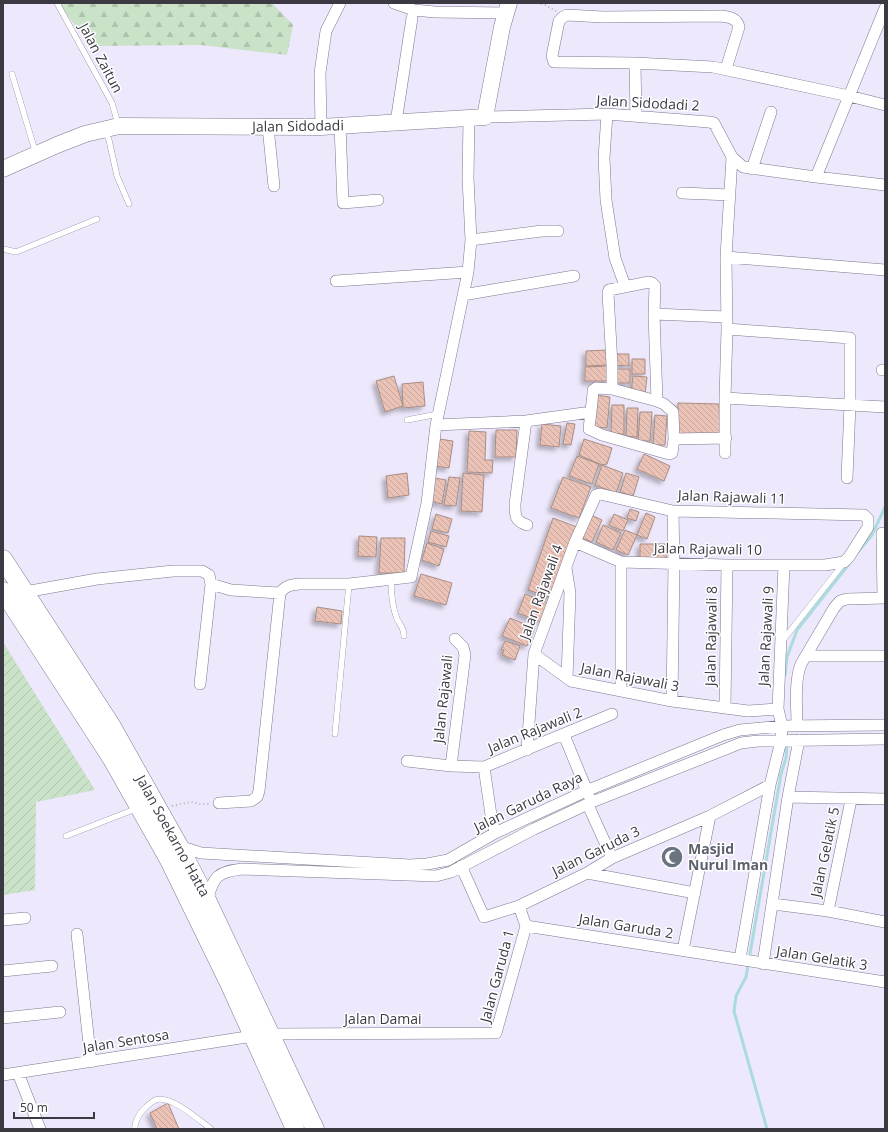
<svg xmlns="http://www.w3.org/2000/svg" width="888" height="1132" font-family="'Open Sans',sans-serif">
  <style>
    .forest { fill: url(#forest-firs) }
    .garden { fill: url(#garden-furrows) }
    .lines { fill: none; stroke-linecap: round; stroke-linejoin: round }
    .stream { stroke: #aadbdd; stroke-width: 3 }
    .building { fill: url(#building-back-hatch); stroke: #a88d85; filter: url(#shadow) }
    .lane-casing { stroke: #7e788e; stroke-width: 6 }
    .street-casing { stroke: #7e788e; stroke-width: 12 }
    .secondary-casing { stroke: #7e788e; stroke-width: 17 }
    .primary-casing { stroke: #7e788e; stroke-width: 19 }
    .path { stroke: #b5b0c1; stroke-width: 2; stroke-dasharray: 1 3; stroke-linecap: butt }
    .lane { stroke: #fff; stroke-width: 5.5 }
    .street { stroke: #fff; stroke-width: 11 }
    .secondary { stroke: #fff; stroke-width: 16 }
    .primary { stroke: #fff; stroke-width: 18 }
    .labels { text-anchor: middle; stroke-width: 3; stroke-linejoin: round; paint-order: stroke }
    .street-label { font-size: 14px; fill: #3c3943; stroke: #fff }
    .worship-label { font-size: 14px; font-weight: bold; fill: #5b616d; stroke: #fff; text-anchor: start }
  </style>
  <defs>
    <pattern id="forest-firs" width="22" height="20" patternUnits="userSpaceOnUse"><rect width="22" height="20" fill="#c9e2c8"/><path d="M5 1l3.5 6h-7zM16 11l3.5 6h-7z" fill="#aec3ad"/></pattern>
    <pattern id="garden-furrows" width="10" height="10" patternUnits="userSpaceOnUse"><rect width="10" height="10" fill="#c9e2c8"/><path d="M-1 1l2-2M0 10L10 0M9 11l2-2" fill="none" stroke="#aec3ad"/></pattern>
    <pattern id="building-back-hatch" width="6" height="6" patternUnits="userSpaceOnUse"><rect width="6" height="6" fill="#ebc2b6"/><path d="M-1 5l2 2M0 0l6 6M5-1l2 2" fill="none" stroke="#caa79e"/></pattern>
    <filter id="shadow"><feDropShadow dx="-3.5" dy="3.5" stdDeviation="2" flood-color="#0004"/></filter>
  </defs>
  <rect width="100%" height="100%" fill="#eee8fc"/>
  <path class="forest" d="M58,3H272L293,25L287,55L201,45L91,46Z"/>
  <path class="garden" d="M3,642L95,790L36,802L35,890L3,895Z"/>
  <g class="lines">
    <path class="stream" d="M857,553L872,535L885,507
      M785,675L787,657L797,630L849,564
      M767,1129L734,1011L736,996L746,977L781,774L786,758L787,744"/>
  </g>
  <path class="building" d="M607,350L608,365L586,366V351Z
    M615,354H629V366L615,365Z
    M632,359H645V374H632Z
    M609,366V381H585V367Z
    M614,369H630V383H614Z
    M394,376L403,406L385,412L376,381Z
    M633,376L647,377L645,394L631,393Z
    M423,382L425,406L403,408L402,384Z
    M596,395L610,397L607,428L593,427Z
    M678,403L719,404L720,436L677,434Z
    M612,405H624V434H611Z
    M627,408H638L637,437L626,436Z
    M640,412H652L650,441H638Z
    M655,415L667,416L665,445H653Z
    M567,423L575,424L571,445L563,444Z
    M542,424L561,426L559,447L540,445Z
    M496,430H517L516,457H495Z
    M469,431L486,432L485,460H493L492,473L467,472Z
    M439,439L453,441L449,468L435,466Z
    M584,439L612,448L607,464L602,465L579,455Z
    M644,454L670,466L664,481L637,469Z
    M577,456L599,464L592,484L569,476Z
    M602,465L623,473L616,493L595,485Z
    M407,473L409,495L388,498L386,476Z
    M463,473L484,475L482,512L461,511Z
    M626,473L639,477L633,496L620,492Z
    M449,477L460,478L456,506L444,505Z
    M563,477L591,487L579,518L551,508Z
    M435,478L446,480L442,504L430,501Z
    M630,509L639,512L636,521L627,518Z
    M646,513L655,517L647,539L637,535Z
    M436,514L452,519L448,533L432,529Z
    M589,514L602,520L592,542L579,537Z
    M614,514L628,520L623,531L609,525Z
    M553,518L577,527L552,598L528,590Z
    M603,525L621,533L613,550L596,542Z
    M625,530L637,535L628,555L616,550Z
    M431,531L449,536L446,547L428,542Z
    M359,536L377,537L376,557L358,556Z
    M381,538H405L404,573H379Z
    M427,543L444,549L439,566L422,560Z
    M640,544H667L666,560L640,559Z
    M421,574L452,583L446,605L414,596Z
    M525,594L548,603L541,622L518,613Z
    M317,607L342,611L341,624L315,621Z
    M510,618L535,628L527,646L502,636Z
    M505,641L520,646L515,660L502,655L504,650H501Z
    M168,1103L179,1129H157L150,1113Z"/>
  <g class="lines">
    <g class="lane-casing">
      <path id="lane" d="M57,3L112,103L118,124
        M12,74L36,154
        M105,131L109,140L117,176L129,204
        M3,249L16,252L97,219
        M407,420L438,414
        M391,580C391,593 392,606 397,619C400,625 404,628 404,636
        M783,640L843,564
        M335,734L349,584
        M66,836L138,808
        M135,1129C134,1123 140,1112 145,1108C148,1105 152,1102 155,1100C170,1094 199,1120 211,1129"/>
    </g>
    <g class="street-casing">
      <path id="street" d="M394,3L414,10L435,12L506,13
        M635,63L636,117
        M726,69L739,27C737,18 729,17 721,16L603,17L567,15L563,17L559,21L552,56L554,62L635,63L713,67L849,96L885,105
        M607,114L604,158L606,200L615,258L625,286
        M485,117L607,114L709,122L714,123L732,157L743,167L816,177L885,8
        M396,122L412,18
        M340,126L343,203L378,200
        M268,127L274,186
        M321,127L320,73L326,31L340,3
        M752,169L771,112
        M816,177L885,185
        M682,193L730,195
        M471,240L542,231H558
        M726,257L885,270
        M336,281L468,272
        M463,295L574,276
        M727,329L850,338V405L847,478
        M882,370H885
        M612,389V365L608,293L609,290L649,282L652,283L655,286L654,314
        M725,398L885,407
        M657,401L664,404L673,412L674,439
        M526,421L515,504C515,516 515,521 527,525
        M436,425L526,421L591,412
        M726,438L674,439L672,453L669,454L602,435L589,429L593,393V390L596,388L612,389L657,401L654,314L726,317
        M725,453V398L727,329L726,257L732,157
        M882,533L883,598
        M566,568L570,593L567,678
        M211,584L231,590L280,593
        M25,592L97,579L173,571H202L209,575L211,584L200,684
        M534,654L571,681L672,701L748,711L778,709
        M806,656H885
        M621,690V562
        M672,701L674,564L673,511
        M725,708L727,565
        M797,726C797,706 794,683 801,664L834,608L840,601L847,599L885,598
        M564,735L589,796
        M527,750L534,654L575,542L596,495L600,494L673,511L864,515L868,519V527L849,557L844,562L825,565H727L621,562L575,542
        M407,761L451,766L484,767
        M451,766L465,655L463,647L455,639
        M788,797L885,799
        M219,803L251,801L257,797L259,791L280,593C285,586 290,585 299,584H349L411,577L427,503L436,425L468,272L471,240L468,178L469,119
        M588,805L612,858
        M495,833L491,815L484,767L612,714
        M179,846L201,853L410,865L427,864L448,860L495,833L586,791L723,735L740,730L782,726L885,725
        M461,866L484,917L519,906L587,873L612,858L710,816L770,785
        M587,873L695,893
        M207,900C214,876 217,872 242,869L436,876L451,872L534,829L592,802L741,743L758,741L885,739
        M773,904L828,911L885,922
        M519,906L526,926
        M828,911L851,800
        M3,920L25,918
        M526,926L885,982
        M77,934L91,1062
        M683,950L710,816
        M740,959L770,785L781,741L782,726L778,709L784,565
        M763,964L788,797L799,740
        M3,971L52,966
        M3,1018L60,1012
        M270,1034L496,1033L526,926
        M18,1073L40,1129
        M3,1075L253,1036"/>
    </g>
    <g class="secondary-casing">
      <path id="secondary" d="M3,169L57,145L85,134L119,126L321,127L485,117L502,27L509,3"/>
    </g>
    <g class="primary-casing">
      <path id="primary" d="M3,559L111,725L179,846L207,900L315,1129
        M3,591L112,759L169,860L229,983L295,1129"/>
    </g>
    <path class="path" d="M537,3L545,5L556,11
      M172,806L191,802L200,804H210"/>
    <use href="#lane" class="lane"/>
    <use href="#street" class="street"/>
    <use href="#secondary" class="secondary"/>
    <use href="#primary" class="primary"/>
  </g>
  <defs>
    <g id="mosque-disc" transform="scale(1.15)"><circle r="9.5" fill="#6b7280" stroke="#fff"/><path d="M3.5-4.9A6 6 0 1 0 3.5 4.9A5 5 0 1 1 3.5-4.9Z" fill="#fff"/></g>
  </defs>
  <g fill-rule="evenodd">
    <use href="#mosque-disc" x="672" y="857"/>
  </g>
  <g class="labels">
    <g class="street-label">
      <text transform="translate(101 58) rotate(62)" y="5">Jalan Zaitun</text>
      <text transform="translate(648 103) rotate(3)" y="5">Jalan Sidodadi 2</text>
      <text transform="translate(298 126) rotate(-1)" y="5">Jalan Sidodadi</text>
      <text transform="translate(732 497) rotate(2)" y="5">Jalan Rajawali 11</text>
      <text transform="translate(708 549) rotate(1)" y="5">Jalan Rajawali 10</text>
      <text transform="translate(541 592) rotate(-70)" y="5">Jalan Rajawali 4</text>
      <text transform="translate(711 636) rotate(-89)" y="5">Jalan Rajawali 8</text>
      <text transform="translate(766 636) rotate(-87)" y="5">Jalan Rajawali 9</text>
      <text transform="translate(630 677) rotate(11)" y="5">Jalan Rajawali 3</text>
      <text transform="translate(443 699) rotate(-84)" y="5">Jalan Rajawali</text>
      <text transform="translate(535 730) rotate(-22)" y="5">Jalan Rajawali 2</text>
      <text transform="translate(528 802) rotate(-26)" y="5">Jalan Garuda Raya</text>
      <text transform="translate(173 836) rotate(61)" y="5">Jalan Soekarno Hatta</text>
      <text transform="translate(596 851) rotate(-26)" y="5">Jalan Garuda 3</text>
      <text transform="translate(825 852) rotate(-78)" y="5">Jalan Gelatik 5</text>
      <text transform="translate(626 926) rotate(9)" y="5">Jalan Garuda 2</text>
      <text transform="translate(822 958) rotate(9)" y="5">Jalan Gelatik 3</text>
      <text transform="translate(497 976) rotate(-75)" y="5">Jalan Garuda 1</text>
      <text x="383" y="1024">Jalan Damai</text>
      <text transform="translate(126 1041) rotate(-9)" y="5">Jalan Sentosa</text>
    </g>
    <g class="worship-label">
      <text x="688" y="854">Masjid<tspan x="688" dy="16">Nurul Iman</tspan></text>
    </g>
  </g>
  <rect width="888" height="1132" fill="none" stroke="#3c3943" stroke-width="8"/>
  <path d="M14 1112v6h80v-6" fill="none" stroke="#3c3943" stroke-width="2"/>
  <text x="20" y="1112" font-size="12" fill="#3c3943" stroke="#ffffff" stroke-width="3" paint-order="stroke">50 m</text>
</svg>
